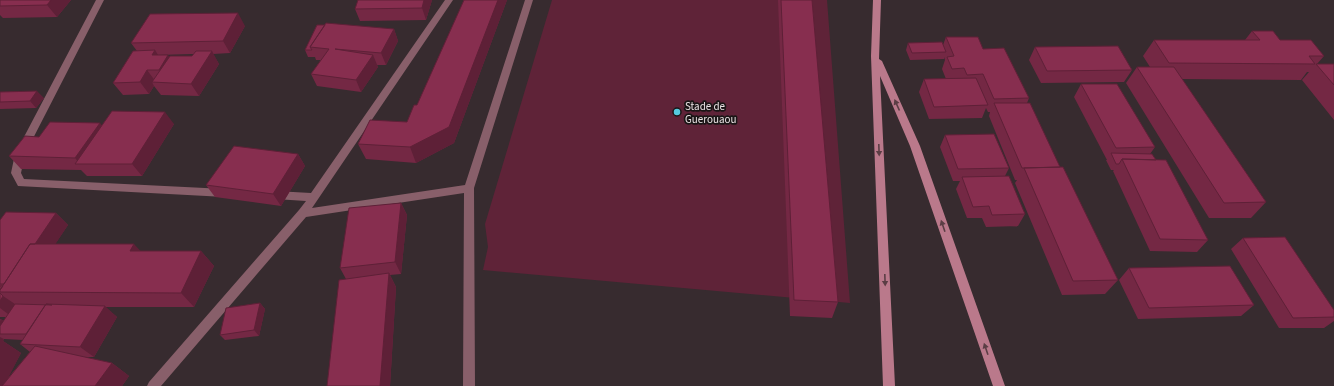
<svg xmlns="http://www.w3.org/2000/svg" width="1334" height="386" font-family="'Source Sans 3',sans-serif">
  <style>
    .green { fill: #5f2338 }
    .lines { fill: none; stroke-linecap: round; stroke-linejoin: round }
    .street { fill: #885f6a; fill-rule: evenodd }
    .secondary { fill: #ba798b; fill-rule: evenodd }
    .wall { fill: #742844; fill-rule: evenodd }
    .shaded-wall { fill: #5e2037 }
    .building { fill: #872e4f; stroke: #5e2037 }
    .oneway { fill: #5b3e45 }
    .poi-dot { fill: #55cadf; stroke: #1b1617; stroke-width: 1.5 }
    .labels { text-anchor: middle; stroke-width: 3.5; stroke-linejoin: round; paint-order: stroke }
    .poi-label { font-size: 11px; fill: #e9e1e3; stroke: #1b1617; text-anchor: start }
  </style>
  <rect width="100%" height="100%" fill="#372b2f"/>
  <path class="green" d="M552,0H827L850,303L483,270L488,247L485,224Z"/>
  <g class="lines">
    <path class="street" d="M96,0H104L25,154L21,173L24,179L225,189L229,190L230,193L229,196L225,197L18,186L11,173L15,154Z
      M445,0H453L312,208L465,185L525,0H533L474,188L475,386H463L464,193L306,217L161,386H147L149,382L299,210L306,201L275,199L271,198L270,195L271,192L275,191L311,193Z"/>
    <path class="secondary" d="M873,0H881L879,59L882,61L920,146L1005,386H993L910,146L880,76L895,386H883L871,56Z"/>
  </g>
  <path class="wall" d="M0,0H71L57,17L3,18L0,15Z
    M358,0H432L426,20L360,21L355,9Z
    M464,0H507L454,143L416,163L366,159L358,144L407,122L417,105Z
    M778,0H812L838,302L832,318L790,316Z
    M317,25L394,29L398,41L386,65H377L378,67L361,92L317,86L311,74L321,60H316L315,57H308L305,50Z
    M245,26L230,53L213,54L219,64L199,96L161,95L154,86L149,94L123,95L113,83L137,51L131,43ZM194,54L192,56L169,57L158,55Z
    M1252,31L1324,56L1317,64H1334V120L1302,80L1309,72H1307L1301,80L1182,79L1266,202L1251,218H1209L1126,83L1137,67H1150L1143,56L1154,40H1245Z
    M946,37L983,49L1029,98L1027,103L1118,280L1105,294L1062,295L1015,183L1017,180H1015L989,116L990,112H988L986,108L982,118L929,119L919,92L924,79H946L942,69L945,60L944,57V59L910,60L906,50L908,43L943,45Z
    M1035,47L1132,70L1124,82L1041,83L1029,60Z
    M1081,84L1155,147L1150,154L1156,160L1208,240L1197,252L1150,251L1113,171L1114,170H1111L1106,160H1107L1074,97Z
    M0,92L44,98L36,108L0,109Z
    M174,124L142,176H87L81,170L21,169L9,156L39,137L102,125Z
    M945,135L1009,168L1005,176L1025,214L1018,226L986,227L982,218H967L956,189L960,181H953L940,147Z
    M298,154L305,166L281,206L215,197L206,185Z
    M401,203L407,215L401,274L390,275L396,287L390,386H327L346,279L340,268Z
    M56,213L68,225L55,244L141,251H201L214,266L194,307H105L117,317L94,357H83L112,363L129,376L122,386H0V319L4,321L6,317H0V220ZM4,339L23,340L20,344L30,352L7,379L21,353L3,341Z
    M1243,238L1334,310V321L1324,328H1279L1231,249Z
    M1129,268L1254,305L1241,316L1138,319L1119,280Z
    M260,303L265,309L259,336L225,340L220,335Z"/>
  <path class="shaded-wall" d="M51,0H71L57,17L47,5Z
    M424,0H432L426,20L422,8Z
    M498,0H507L454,143L416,163L410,147Z
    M238,13L245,26L230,53L223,41Z
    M394,29L398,41L386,65L381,53Z
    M155,50L163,63L152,55Z
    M212,51L219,64L199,96L191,84Z
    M168,55L177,68L168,82L159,70Z
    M373,55L378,67L361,92L356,80Z
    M147,70L156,82H152L154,86L149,94L140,82Z
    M37,91L44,98L36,108L30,101Z
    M165,112L174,124L142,176L132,164Z
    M100,123L110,136L80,164L75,158Z
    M298,154L305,166L281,206L273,194Z
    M401,203L407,215L401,274L395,262Z
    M56,213L68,225L24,292L8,284Z
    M134,244L148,259L130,251Z
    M201,251L214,266L194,307L181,293Z
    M389,273L396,287L390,386H380Z
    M3,296L18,306L12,317L0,308V301Z
    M260,303L265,309L259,336L254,330Z
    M105,306L117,317L94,357L80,347Z
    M1,319L9,325L0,333V321Z
    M0,337L4,339L3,341L21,353L4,386H0Z
    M112,363L129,376L122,386H95Z"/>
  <path class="building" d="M0,0H51L47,5L0,6Z
    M358,0H424L422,8L355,9Z
    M464,0H498L449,127L410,147L358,144L370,120L407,122L414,105H417Z
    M781,0H812L838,302L794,300Z
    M238,13L223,41L131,43L150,14Z
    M326,23L394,29L381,53L335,49L373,55L356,80L311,74L329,49L310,47Z
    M317,25H325L310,47L312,50H305Z
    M1252,31H1273L1280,40H1311L1324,56H1309L1315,64L1169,63L1154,40H1260Z
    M946,37H978L983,49L1004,48L1029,98L994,99L983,74L967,75L964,68L952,69L947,57L954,56Z
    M942,42L946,52L912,53L908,43Z
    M1118,46L1132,70L1047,71L1035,47Z
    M155,50L152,55H168L159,70H147L140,82L113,83L133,51Z
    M196,51H212L191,84L152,82L170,56H192Z
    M1316,64H1334V85Z
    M1137,67H1174L1266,202L1224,203Z
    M976,78L988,105L934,107L924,79Z
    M1081,84H1117L1155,147L1116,148Z
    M37,91L30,101L0,102V92Z
    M994,103H1030L1060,167L1022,168Z
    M112,111L165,112L132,164H75Z
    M50,122L100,123L75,158L9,156L25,136L39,137Z
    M994,134L1009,168L958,169L945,135Z
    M234,146L298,154L273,194L206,185Z
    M1111,153L1152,154L1156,160L1122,159L1119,164H1116Z
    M1122,159L1166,160L1208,240L1160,239Z
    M1063,167L1118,280L1073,281L1024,168Z
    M1009,176L1025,214L992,215L989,206L973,207L962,177Z
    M401,203L395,262L340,268L349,208Z
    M6,212L56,213L35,244H30L4,284H0V220Z
    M1285,237L1334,310V317L1293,318L1243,238Z
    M30,244H134L130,251H201L181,293L0,292V290Z
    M1230,266L1254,305L1149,308L1129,268Z
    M389,273L380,386H327L339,280Z
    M0,286H3L0,290Z
    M0,293L3,296L0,301Z
    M260,303L254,330L220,335L226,308Z
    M15,304L52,305L46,304L26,334H0V326Z
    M46,304L105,306L80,347L20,344Z
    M35,346L112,363L95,386H2Z"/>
  <defs><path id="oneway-solid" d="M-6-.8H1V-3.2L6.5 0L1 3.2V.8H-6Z"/></defs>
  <g class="oneway">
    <use href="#oneway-solid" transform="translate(897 105) rotate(-114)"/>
    <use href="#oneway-solid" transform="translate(879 150) rotate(88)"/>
    <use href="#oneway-solid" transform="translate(943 226) rotate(-109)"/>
    <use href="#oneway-solid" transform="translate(885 280) rotate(88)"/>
    <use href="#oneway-solid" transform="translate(986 349) rotate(-109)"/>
  </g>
  <circle class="poi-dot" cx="677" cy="112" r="4"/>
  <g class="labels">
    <g class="poi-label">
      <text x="685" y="110">Stade de<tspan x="685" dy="13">Guerouaou</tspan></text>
    </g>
  </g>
</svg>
